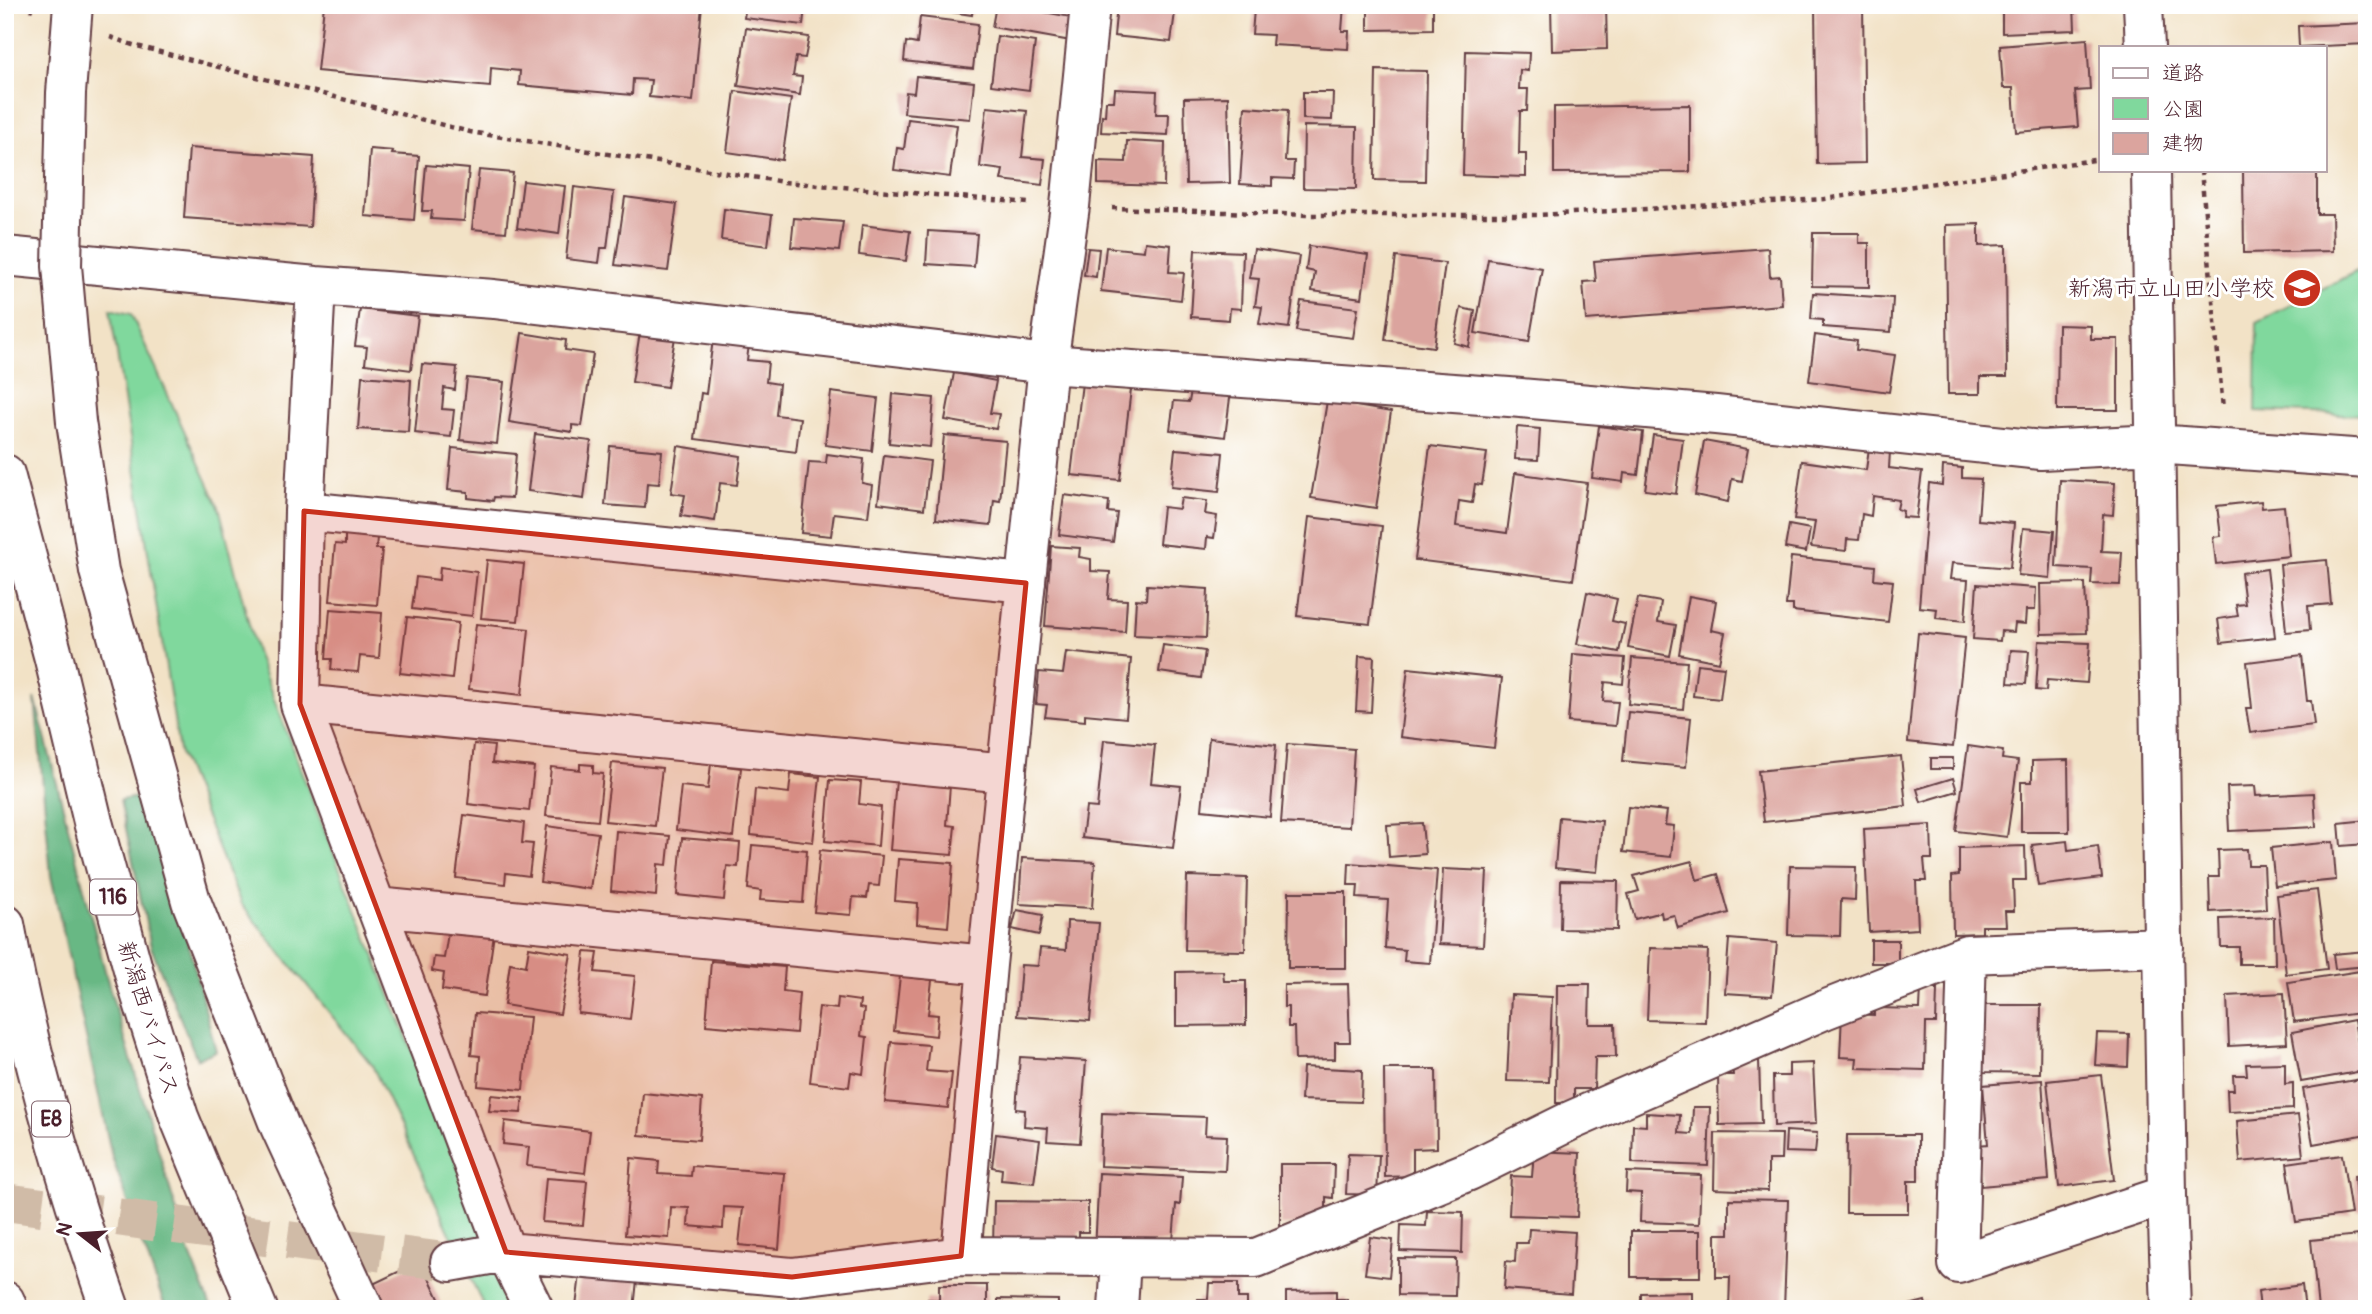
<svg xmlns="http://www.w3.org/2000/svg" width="2372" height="1314" font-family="Pangolin,'Klee One',sans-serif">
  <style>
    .green { fill: #80d89d; stroke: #657c64; stroke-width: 2 }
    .forest { fill: #68b884; stroke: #596c58; stroke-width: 2 }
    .building { fill: #dba49e }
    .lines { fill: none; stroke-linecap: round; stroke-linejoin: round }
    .minor-tunnel { stroke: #d0bba7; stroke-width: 38; stroke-dasharray: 38 19; stroke-linecap: butt }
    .minor-casing { stroke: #633c42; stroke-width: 42 }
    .highway-casing { stroke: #633c42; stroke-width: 42 }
    .path { stroke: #633c42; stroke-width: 4.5; stroke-dasharray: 5 5; stroke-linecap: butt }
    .minor { stroke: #fff; stroke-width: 38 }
    .highway { stroke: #fff; stroke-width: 38 }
    .highway-bridge-casing { stroke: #633c42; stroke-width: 42; stroke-linecap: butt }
    .highway-bridge { stroke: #fff; stroke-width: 38 }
    .marked { fill: #c8321e; fill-opacity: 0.2; stroke: #c8321e; stroke-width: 5; stroke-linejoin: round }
    .labels { text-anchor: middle; stroke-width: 6; stroke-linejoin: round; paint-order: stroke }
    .shield { fill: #fff; stroke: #80626b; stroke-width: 2 }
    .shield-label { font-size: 21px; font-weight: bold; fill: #4a1f2b }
    .poi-label { font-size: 23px; fill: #4a1f2b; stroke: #fff; text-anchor: end }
    .street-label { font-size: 23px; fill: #4a1f2b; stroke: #fff }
  </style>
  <rect width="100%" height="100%" fill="#fff"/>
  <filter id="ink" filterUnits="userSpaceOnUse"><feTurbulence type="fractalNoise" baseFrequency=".0143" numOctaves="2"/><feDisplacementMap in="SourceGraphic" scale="14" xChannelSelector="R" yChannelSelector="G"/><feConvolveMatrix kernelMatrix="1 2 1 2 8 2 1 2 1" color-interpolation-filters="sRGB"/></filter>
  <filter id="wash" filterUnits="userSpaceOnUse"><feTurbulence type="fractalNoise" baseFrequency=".00686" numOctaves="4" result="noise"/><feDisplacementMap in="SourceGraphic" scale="28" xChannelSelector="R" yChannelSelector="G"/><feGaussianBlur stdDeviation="1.57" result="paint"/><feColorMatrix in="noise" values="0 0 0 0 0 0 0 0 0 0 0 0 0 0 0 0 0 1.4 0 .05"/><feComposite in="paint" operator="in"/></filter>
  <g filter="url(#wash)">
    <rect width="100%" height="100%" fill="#f2e2c6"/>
    <path class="green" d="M2367,266V415L2256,411L2257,322Z
      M110,309L131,314L219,507L256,652L315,807L515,1309H485L372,1065L241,904L179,751Z"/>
    <path class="forest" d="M35,698L109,986L188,1249L212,1309H166L112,1157L51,876Z
      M150,795L216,1051L197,1059L151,947L120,800Z"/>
    <g id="blocks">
      <path class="building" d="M324,5H702L693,101L649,97L651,80L633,79L632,95L519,85L520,71L491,68L490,87L317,71Z
        M746,5L805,6L803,25L744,18Z
        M932,5H973L972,15L931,9Z
        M996,5H1046L1044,12L1076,18L1071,41L992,27Z
        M1117,5H1176L1171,42L1114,36Z
        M1265,5H1344L1342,31H1349L1348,49L1272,45L1273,35L1252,34L1254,9L1265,10Z
        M1368,5H1433V29L1368,30Z
        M1551,5H1606L1607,49L1552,51Z
        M1815,5H1863L1865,163L1817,164Z
        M2002,5H2074L2075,30L2002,33Z
        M920,17L978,24L973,69L904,61L906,42L917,44Z
        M2367,23V44L2299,47L2298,26Z
        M746,28L809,37L805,58L796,57L793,76L802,77L800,95L738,86Z
        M997,36L1035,42L1029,90L991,85Z
        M2087,39L2090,90L2075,91L2078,127L2016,132L2013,88H2003L2000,46Z
        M1466,51L1529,53L1528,71L1520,70L1519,89H1528L1527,111H1520L1519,154H1526V177L1463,175Z
        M1376,70L1427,71L1425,181L1374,180Z
        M916,76L974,82L970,119L904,113L906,92L914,93Z
        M1115,89L1157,91L1156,114H1169L1168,135L1101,132L1102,115L1105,116L1106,101H1114Z
        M735,91L791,99L782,160L727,152Z
        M1303,92H1333L1332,120L1303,119Z
        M1228,97L1230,183L1186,184L1184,98Z
        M1690,105V172L1554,173V107Z
        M987,107L1027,111L1022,157L1045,159L1042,185L1001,180L1003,170L980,167Z
        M1245,107L1288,110L1285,161H1294L1293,179L1272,178V186L1240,184Z
        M908,119L957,125L950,177L894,170L897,148L904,149Z
        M1304,126L1357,127L1356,189L1303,188Z
        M1127,141L1165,143L1164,186L1098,184V161L1126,162Z
        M189,148L314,157L310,227L184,218Z
        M370,149L393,151L392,154L419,156L414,220L365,216Z
        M426,165L469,169L464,221L431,219L432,211H422Z
        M479,170L513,173L506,232L472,229Z
        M2243,170H2317V214H2332L2333,251L2244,253Z
        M523,181L565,186L559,234L517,228Z
        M574,187L614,192L607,248H601L599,263L566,259Z
        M625,197L677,204L668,271L615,265Z
        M724,209L772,215L768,246L721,240Z
        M794,218L843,222L839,251L791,247Z
        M1979,224V246L2006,245L2007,377H1980V394H1948L1946,225Z
        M862,225L910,231L906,261L859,255Z
        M928,231L977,234L974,267L926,264Z
        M1813,233H1859V243H1869V287L1812,286Z
        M1145,242L1171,245L1169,272L1184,273L1181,300L1101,291L1106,247L1144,251Z
        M1309,246L1368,255L1362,298L1312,291L1315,272L1306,270Z
        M1088,248L1099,249L1096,277L1084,275Z
        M1768,248L1770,277L1780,276L1782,305L1586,320L1583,282L1596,281L1594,261Z
        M1254,249L1299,256L1289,328L1259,324L1262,307L1255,306L1259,279L1249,278Z
        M1195,250L1243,252L1241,309L1230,308L1229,320L1191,317Z
        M1396,257L1445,263L1434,347L1385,340Z
        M1488,259L1542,268L1529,342L1475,333Z
        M1813,293L1893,298L1891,332L1823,327V320L1811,319Z
        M1301,301L1358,308L1353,338L1296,331Z
        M1461,308L1475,311L1469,347L1454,343Z
        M360,309L418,316L411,370L365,364L367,347L355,346Z
        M2058,325L2091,326V339H2118V410H2057Z
        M640,332L675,337L667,387L632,382Z
        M522,333L566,340L565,350L593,354L582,426L572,425V432L509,422Z
        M1815,335L1857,341L1856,350L1895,355L1889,392L1809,381Z
        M713,339L749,344L747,360L768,362L766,382L779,384L776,415L800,418L796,452L695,439L701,393L706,394Z
        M422,364L457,367L455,390L444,388L442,409L454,410L451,437L415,433Z
        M954,373L996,381L990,413L999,414L996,429L945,420Z
        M362,376L411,380L408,432L358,429Z
        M467,378L504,382L497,444L460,440Z
        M1082,383L1131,389L1120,480L1071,475Z
        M1192,385L1231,390L1225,437L1170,430L1174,401L1189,402Z
        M831,392L878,398L872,451L825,445Z
        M893,394L934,398L930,447L889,443Z
        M1327,401L1391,412L1376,508L1311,498Z
        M1599,426L1643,432L1638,475L1624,473L1623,482L1592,478Z
        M1517,427L1540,429L1538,460L1515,459Z
        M535,434L591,441L584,499L528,491Z
        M944,435L1006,441L1000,501L994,500L991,525L936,519Z
        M1653,435L1683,439L1676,494L1645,490Z
        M1704,441L1748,449L1742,481L1732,479L1728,502L1695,495Z
        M610,446L662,451L659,484L647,483L645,508L605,505Z
        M678,446L741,456L737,485L720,483L715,521L681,516L685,495L671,493Z
        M1430,446L1487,453L1482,485L1475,484L1472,503L1459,501L1456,526L1507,533L1515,473L1587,483L1573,580L1415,560Z
        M452,448L516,454L512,498L494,497L493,501L468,498V492L448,490Z
        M1869,448L1890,451L1889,468L1922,472L1916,518L1902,517L1903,511L1897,509L1899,500L1873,496L1871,516L1862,514L1859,540L1847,539L1846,551L1811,547L1815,522L1794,520L1802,461L1866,470Z
        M1175,449L1223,453L1219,492L1171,487Z
        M827,454L864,459L862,483L872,485L868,517L834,513L831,536L801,533L809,462L826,463Z
        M884,455L930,461L924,509L878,503Z
        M1943,466L1962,468V478L1981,479L1978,520L2014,523L2010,568L1952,563L1950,579L1968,580L1965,621L1936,618L1937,609L1919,607L1929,483L1942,485Z
        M2060,480L2115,483L2113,515L2103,514L2101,551L2122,552L2120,585L2091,584L2092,569L2056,567Z
        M1064,495L1109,501L1108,512L1117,513L1113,542L1059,535Z
        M1181,498L1207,501L1205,514L1217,516L1214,538L1207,537L1206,549L1159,544L1163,507L1179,509Z
        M2261,501L2262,508L2284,506L2289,556L2216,564L2213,537L2221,536L2217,506Z
        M1309,517L1382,526L1370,624L1297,616Z
        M1789,525L1810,529L1806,552L1785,548Z
        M2023,528L2054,531L2050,578L2018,575Z
        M345,534L377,537L376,549H382L377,605L330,601L335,544L345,545Z
        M1051,546L1080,548L1079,557L1091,559V571L1110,572L1108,599L1127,600L1125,632L1045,626Z
        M1791,557L1875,566L1874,579L1893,581L1888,622L1793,611V605H1786Z
        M487,560L524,564L518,621L481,618Z
        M2327,560L2331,604L2308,606L2310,630L2286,632L2280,564Z
        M440,567L477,572L472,616L412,609L416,577L439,580Z
        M2267,569L2275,637L2221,643L2218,619L2238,616L2236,605L2245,604L2241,573Z
        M2085,583L2087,633L2041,634L2040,584Z
        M1977,584L2036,588L2035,610H2026L2025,624L2015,623L2014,632L2001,631L2000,641L1973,639Z
        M1147,585L1208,589L1206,638L1134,635L1136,599L1146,600Z
        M1587,592L1617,599L1612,621L1625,624L1619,652L1577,644Z
        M1689,596L1716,601L1711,630L1725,633L1719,662L1679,654Z
        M1638,598L1661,602L1658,622L1676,625L1670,656L1628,648Z
        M330,609L382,613L379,658L360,656L358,672L331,670L332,659H326Z
        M407,617L458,623L452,679L400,673Z
        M476,624L529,629L522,695L469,689Z
        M1918,633L1965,638L1953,747L1908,742Z
        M2039,641L2090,643L2087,683L2047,680L2046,691L2036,690Z
        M1163,645L1205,651L1201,678L1159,672Z
        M2011,650L2029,651L2026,684L2008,683Z
        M1066,652L1131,659L1126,718L1085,714V721L1045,717L1047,705L1036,704L1039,672L1063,674Z
        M1573,654L1625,658L1623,684L1605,682L1603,701L1618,702L1615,726L1568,722Z
        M2302,655L2307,701H2311L2314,725L2250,733L2246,708H2252L2247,662Z
        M1359,656L1374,657L1371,712L1356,711Z
        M1632,658L1687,662L1683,709L1628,704Z
        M1697,664L1724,667L1720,699L1693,696Z
        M1408,668L1502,678L1494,748L1400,737Z
        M1628,712L1691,718L1686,767L1623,761Z
        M1209,738L1276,745L1270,817L1202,810Z
        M1104,740L1155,745L1151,783L1181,786L1173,848L1082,838L1086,807L1097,808Z
        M474,744L494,746L492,763L534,767L529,811L468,804Z
        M1287,744L1354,749L1349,827L1281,823Z
        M1968,746L2003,751L2002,759L2018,761L2007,837L1956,831Z
        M1901,756L1906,806L1764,822L1758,771Z
        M1931,758H1953V769H1931Z
        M2068,760L2069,832H2021V782H2032V761Z
        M612,763L662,768L655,826L605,821Z
        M580,764L593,765V773L603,774L598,821L546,816L551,767L580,770Z
        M711,764L741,768L733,837L676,830L681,786L708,789Z
        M791,774L820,777L813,842L751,835L755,789L789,793Z
        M1953,778L1957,791L1921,802L1917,789Z
        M830,780L861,782L859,804L881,807L878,846L825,841Z
        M896,780L950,785L947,825L955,826L952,855L890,850Z
        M2255,786L2256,796L2314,793L2316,827L2229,831L2227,787Z
        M1628,807L1667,811L1665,825L1674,826L1671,857L1623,852Z
        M464,815L524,823L522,843L533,844L529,876L506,873L505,884L456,878Z
        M1559,817L1602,821L1597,872L1555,868Z
        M2367,820V844L2341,846L2339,823Z
        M1422,823L1425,854L1389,857L1387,825Z
        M1931,825L1932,859H1924L1926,881H1916L1918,929L1869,932L1864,829Z
        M547,826L598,833L590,889L540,882Z
        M616,831L670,836L667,865L658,864L656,896L611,891Z
        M682,838L740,843L738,867L727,866L724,900L677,895Z
        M2067,841L2068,850L2098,846L2102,878L2038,886L2032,845Z
        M2333,842L2336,880L2275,886L2271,848Z
        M752,845L807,850L803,903L760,900L761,891L748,889Z
        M2025,846L2026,880H2013L2014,911H2005L2006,926H1982V933L1953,934L1952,876L1959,875V848Z
        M2247,849L2248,865H2264L2266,909L2210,912L2209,877H2219L2218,850Z
        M820,850L882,856L879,886L869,885L867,898L853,897L851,915L814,912Z
        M1022,858L1095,862L1092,908L1019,904Z
        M898,859L953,863L948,927L917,924L918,903L895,901Z
        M1692,861L1697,880L1718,874L1729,913L1678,928L1674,915L1662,918L1661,912L1635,919L1628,894L1639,891L1634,876Z
        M1349,863L1437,870L1430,963L1404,961L1405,950L1385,948L1388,900L1357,898L1358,885H1348Z
        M1790,866L1856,867L1855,900L1841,899L1840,936L1788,935Z
        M1443,869L1487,871L1483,946L1439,944Z
        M1187,876L1247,878L1245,951L1185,950Z
        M1561,880L1618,881L1617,930L1560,929Z
        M2317,890L2327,969L2286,974L2277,895Z
        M1289,892H1346V968H1288Z
        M1017,910L1043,915L1039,935L1012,929Z
        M2274,917L2275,964H2239V947H2221L2220,919Z
        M1067,921L1099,923L1090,1021L1017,1016L1021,965L1038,966L1040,948L1066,950Z
        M449,927L494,934L485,996L442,990L444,973L432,971L434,957L444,958Z
        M1729,939L1777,943L1772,996L1725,993Z
        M1871,940H1898V963H1871Z
        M529,947L571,954L560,1014L504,1005L510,963L526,966Z
        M1650,948L1708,950L1705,1022L1647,1020Z
        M2366,951L2367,966L2335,969L2333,954Z
        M585,952L598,953L595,972L635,976L630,1019L578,1013Z
        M711,961L785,967L783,991L799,993L796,1033L706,1025Z
        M2367,970V1012L2294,1022L2288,982Z
        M1223,971L1224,981H1246V1025L1176,1026V972Z
        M900,976L932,980L928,1014L938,1015L936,1036L894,1031Z
        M1348,984L1350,1042H1335V1059L1295,1060L1294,1027H1288V1007H1284V985Z
        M1557,984H1590L1589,1024H1615L1616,1057H1595L1594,1089H1574V1103H1556Z
        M1921,988L1937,989L1936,1023H1926L1925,1070L1856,1068L1857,1058L1840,1057L1842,1014L1874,1015V1008L1920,1009Z
        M2284,993L2287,1043L2229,1046L2227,996Z
        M1511,995L1552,997L1549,1082L1507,1081Z
        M838,998L860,1001L859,1008L864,1009L861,1036L867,1037L863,1074L851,1072L849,1087L810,1082L819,1007L837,1009Z
        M1982,1005H2041L2040,1073L1982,1072Z
        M475,1013L530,1017L523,1090L478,1086L480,1056L471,1055Z
        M2354,1020L2363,1071L2301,1082L2292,1032Z
        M2097,1033L2129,1034L2128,1067L2095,1065Z
        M891,1042L929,1045L926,1071L952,1073L948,1108L885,1102Z
        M1020,1057L1086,1061L1080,1143L1047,1141L1048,1128L1024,1126L1025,1110L1016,1109Z
        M1759,1060L1761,1124L1719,1125L1718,1075H1733L1732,1061Z
        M1813,1063L1816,1124L1774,1126L1773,1076H1789V1064Z
        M2285,1063V1084L2293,1083V1109L2228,1112L2227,1090H2234L2233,1075H2247L2246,1064Z
        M1303,1067L1362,1070L1361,1102L1301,1100Z
        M1384,1069H1436L1437,1148L1413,1149V1176L1385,1177Z
        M2101,1075L2114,1180L2059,1187L2047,1081Z
        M2367,1078V1134L2313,1144L2303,1089Z
        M2042,1080L2049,1180L1981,1186L1978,1145L1988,1144L1983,1085Z
        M643,1093L702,1099L699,1140L639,1135Z
        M491,1095L523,1098L521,1113L489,1111Z
        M1693,1107H1710L1708,1166L1632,1163L1633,1125L1646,1126V1113L1680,1115L1679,1133L1692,1134Z
        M1102,1113L1206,1117L1205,1135L1227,1136L1225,1171L1100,1166Z
        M2298,1115L2303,1156L2240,1162L2237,1121Z
        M505,1121L590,1131L585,1173L527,1166L529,1147L503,1144Z
        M1786,1131L1817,1133L1815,1153L1785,1152Z
        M1715,1133L1782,1134L1781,1160H1768V1191L1714,1189Z
        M996,1134L1040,1140L1034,1183L1001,1180L1002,1169L992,1167Z
        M1847,1135H1918V1181H1908V1213H1846Z
        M1534,1151L1580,1153L1577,1217L1509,1215L1511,1176L1532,1177Z
        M1348,1154L1379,1155L1377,1195L1346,1194Z
        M2342,1155L2351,1214L2296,1222L2287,1163Z
        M631,1158L659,1161L658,1174L691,1176L692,1166L785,1173L779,1249L739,1245L743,1208L724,1207L723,1229L688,1226L689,1208L671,1207L669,1238L625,1235Z
        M1280,1164H1334L1333,1198L1326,1197V1214H1311V1225H1280Z
        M1627,1172L1701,1175L1699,1224L1640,1222L1641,1193L1626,1192Z
        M1099,1173L1182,1177L1180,1205L1176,1204L1173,1241L1095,1250Z
        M2367,1175V1209L2357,1210L2354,1176Z
        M546,1178L587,1181L583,1225L542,1222Z
        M1729,1199L1788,1200L1784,1309H1729L1730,1277H1716V1234H1729Z
        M994,1201L1088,1202V1232H1079V1243L993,1248Z
        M1427,1211L1463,1212L1462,1253L1400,1251L1401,1225L1426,1226Z
        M1529,1229L1575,1232L1571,1294L1504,1289L1506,1261L1515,1262L1516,1243H1528Z
        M1631,1231H1700V1277H1631Z
        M2358,1235L2365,1305L2318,1309L2311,1240Z
        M1370,1237L1393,1240L1389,1277L1365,1274Z
        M1398,1258L1456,1259L1455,1296L1398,1295Z
        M421,1261L444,1309H321Z
        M580,1274L637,1280L634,1309L576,1307Z
        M1209,1283H1238V1298H1247V1309H1197L1198,1299H1208Z
        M939,1285H987V1309H926V1299L939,1300Z
        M2302,1285L2305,1309H2260L2258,1291Z
        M1336,1291V1299H1347V1309H1286V1292Z
        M1692,1292V1309H1641V1293Z
        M998,1299L1058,1300V1309H998Z
        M1925,1301L1927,1309H1898L1897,1308Z
        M1451,1304V1309H1407V1305Z"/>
    </g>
  </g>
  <g filter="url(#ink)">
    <use href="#blocks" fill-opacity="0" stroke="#633c42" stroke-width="2"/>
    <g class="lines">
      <path class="minor-tunnel" d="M5,1202L450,1262"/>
      <g class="minor-casing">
        <path id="minor" d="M2143,5L2145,47
          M2151,170L2167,1195L2171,1309
          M5,256L316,286L494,299L1048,364L1509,397L1716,415L2041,450L2155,444L2367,459
          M316,286L304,511L300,704L506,1252L534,1309
          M304,511L1026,583
          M300,704L1007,773
          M376,907L987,965
          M1967,954L1958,1264L2167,1195
          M961,1256L987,965L1048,364L1070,206L1090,5
          M450,1262L506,1252L792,1277L961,1256L1256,1258L1469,1171L1570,1121L1824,1010L1967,954L2164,947
          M1118,1309L1121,1259"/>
      </g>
      <g class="highway-casing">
        <path id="highway" d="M76,422L99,571L191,901L280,1127L364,1309
          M5,474L54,659L93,822L136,980L179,1117L258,1309
          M5,924C29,1056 66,1183 110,1309
          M5,1301L8,1309"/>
      </g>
      <path class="path" d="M21,5L33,10
        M110,37L133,45L470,132L784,182L1029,203
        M2201,170L2223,409
        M1112,208L1309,215H1538L1824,199L2101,159"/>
      <use href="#minor" class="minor"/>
      <use href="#highway" class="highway"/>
      <g class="highway-bridge-casing">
        <path id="highway-bridge" d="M73,5L66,93L62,266L76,422"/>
      </g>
      <use href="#highway-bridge" class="highway-bridge"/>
    </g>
  </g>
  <path class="marked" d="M304,511L1026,583L961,1256L792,1277L506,1252L300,704Z"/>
  <defs>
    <g id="school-disc" transform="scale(2.0125)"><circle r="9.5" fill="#c8321e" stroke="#fff"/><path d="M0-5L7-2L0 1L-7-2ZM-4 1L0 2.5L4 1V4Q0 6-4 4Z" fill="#fff"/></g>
  </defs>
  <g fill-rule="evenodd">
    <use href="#school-disc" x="2302" y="288"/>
  </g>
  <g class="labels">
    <g class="shield">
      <rect x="90" y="879.5" width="46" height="35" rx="5"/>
      <rect x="32" y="1101.5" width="38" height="35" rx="5"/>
    </g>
    <g class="shield-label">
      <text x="113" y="904">116</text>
      <text x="51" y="1126">E8</text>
    </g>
    <g class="poi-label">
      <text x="2275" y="296">新潟市立山田小学校</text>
    </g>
    <g class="street-label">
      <text transform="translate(149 1018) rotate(73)" y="8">新潟西バイパス</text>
    </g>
  </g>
  <rect width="2372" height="1314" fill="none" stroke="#fff" stroke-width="28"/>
  <rect x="2099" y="46" width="228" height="126" fill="#ffffff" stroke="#b7a5aa" stroke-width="2"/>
  <rect x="2113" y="68" width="35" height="10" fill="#ffffff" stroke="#b7a5aa" stroke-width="2"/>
  <text x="2162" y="80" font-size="21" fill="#4a1f2b">道路</text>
  <rect x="2113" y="98" width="35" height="21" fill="#80d89d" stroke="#b7a5aa" stroke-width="2"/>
  <text x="2162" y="116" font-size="21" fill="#4a1f2b">公園</text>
  <rect x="2113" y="133" width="35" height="21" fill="#dba49e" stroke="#b7a5aa" stroke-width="2"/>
  <text x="2162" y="150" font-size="21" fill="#4a1f2b">建物</text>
  <g transform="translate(80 1234) rotate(287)" stroke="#ffffff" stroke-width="5" paint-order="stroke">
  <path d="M0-5L12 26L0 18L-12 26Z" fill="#4a1f2b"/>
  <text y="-10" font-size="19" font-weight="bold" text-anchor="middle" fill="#4a1f2b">N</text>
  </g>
</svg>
